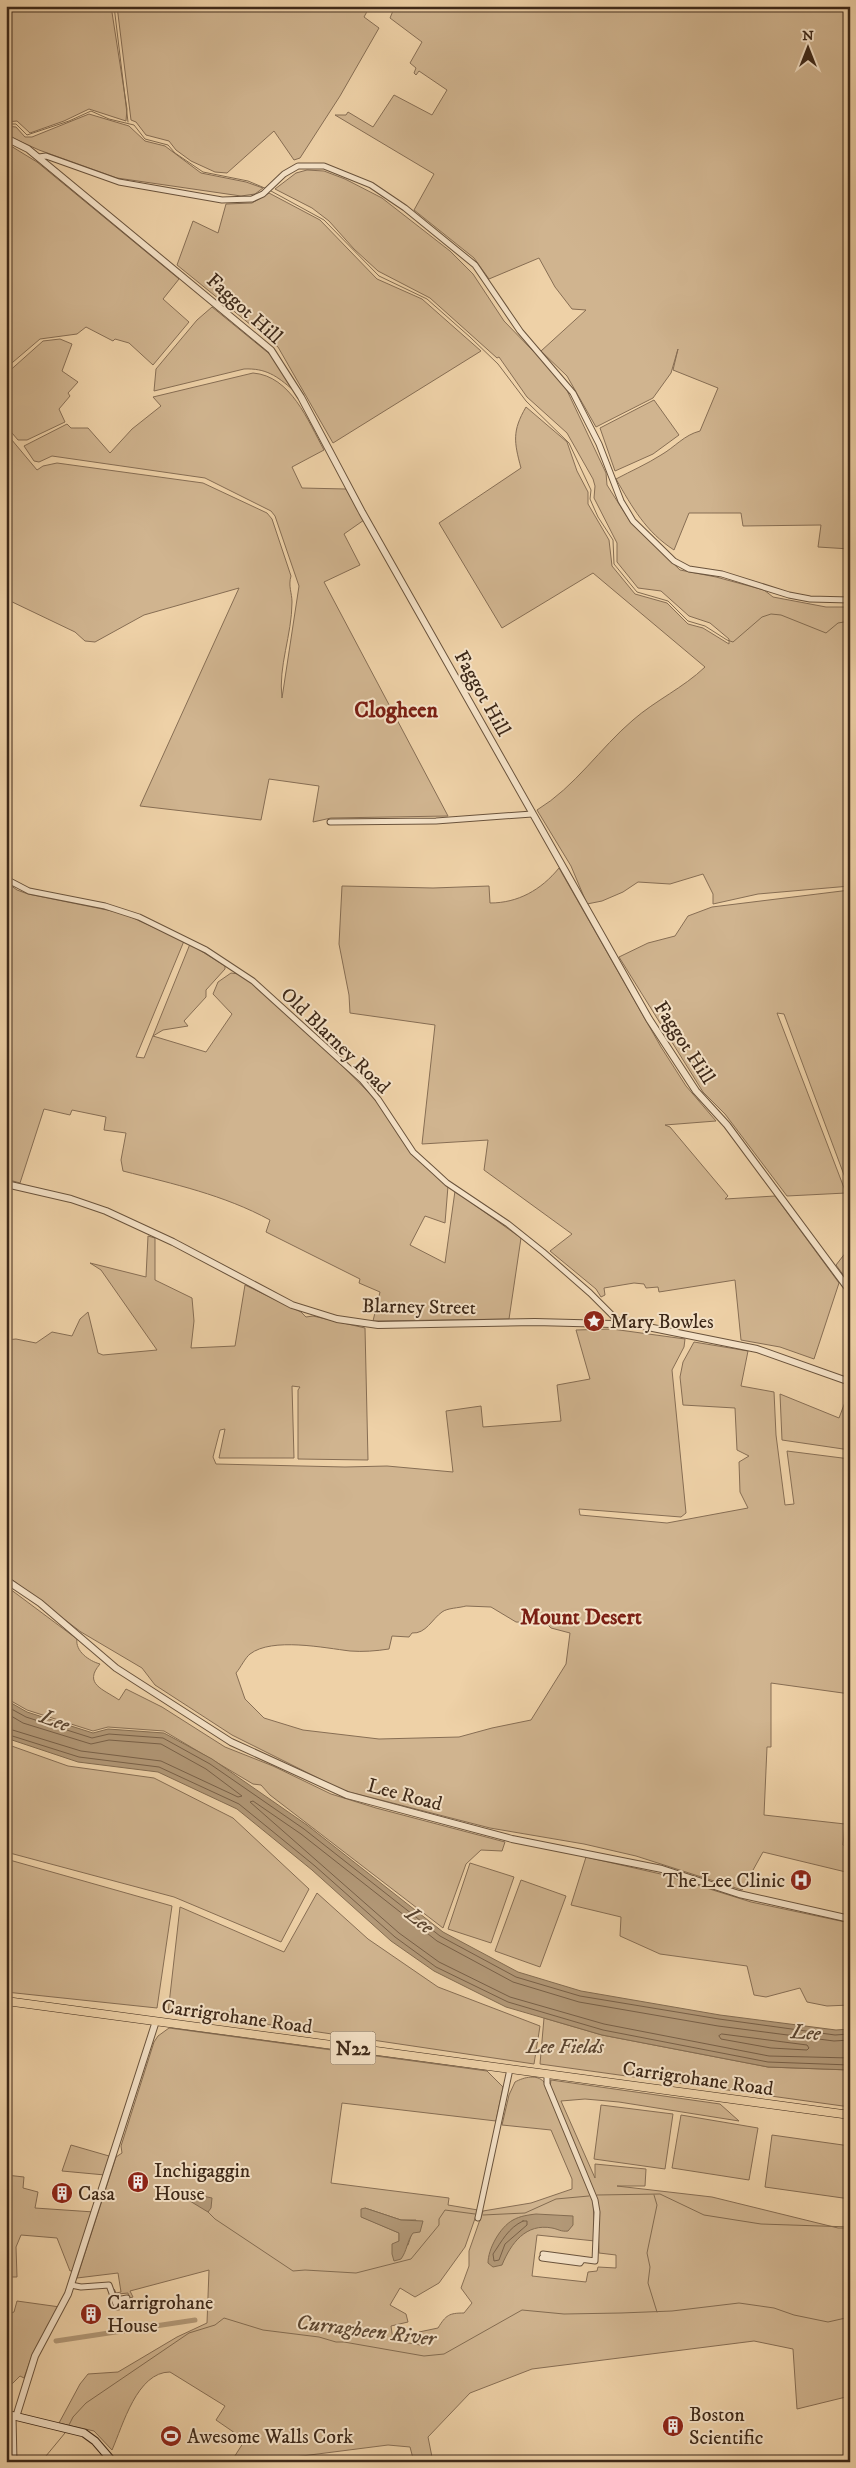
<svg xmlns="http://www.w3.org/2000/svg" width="856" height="2468" font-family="'IM FELL DW Pica',serif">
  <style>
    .green { fill: #d0b48f; stroke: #876e54; fill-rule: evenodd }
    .water { fill: #b29877; stroke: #846c51 }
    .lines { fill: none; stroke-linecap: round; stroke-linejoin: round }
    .shore { stroke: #786048; stroke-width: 1 }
    .stream { stroke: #846c51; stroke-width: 1 }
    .canal { stroke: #b29877; stroke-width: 5 }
    .minor-casing { stroke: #6a533c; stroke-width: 7 }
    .tertiary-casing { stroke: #6a533c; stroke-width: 8 }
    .secondary-casing { stroke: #3e2919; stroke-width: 9 }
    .trunk-casing { stroke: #3e2919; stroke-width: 9 }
    .minor { stroke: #f4e1c6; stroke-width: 5 }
    .tertiary { stroke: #f4e1c6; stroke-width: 6 }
    .secondary { stroke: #f4e1c6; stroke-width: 7 }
    .trunk { stroke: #eed1a7; stroke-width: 8 }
    .labels { text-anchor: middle; stroke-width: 4; stroke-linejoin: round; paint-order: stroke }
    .shield { fill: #f4e1c6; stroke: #75604d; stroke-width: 1 }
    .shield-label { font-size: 19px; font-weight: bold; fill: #3e2919 }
    .street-label { font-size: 20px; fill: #3e2919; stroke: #f4e1c6 }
    .poi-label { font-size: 20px; fill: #3e2919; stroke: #f4e1c6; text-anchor: start }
    .park-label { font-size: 20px; font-style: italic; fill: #5b4531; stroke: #f4e1c6 }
    .water-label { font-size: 21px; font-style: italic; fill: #5b4530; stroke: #f4e1c6 }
    .quarter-label { font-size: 22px; font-weight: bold; fill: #7a1f14; stroke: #f4e1c6 }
  </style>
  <rect width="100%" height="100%" fill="#eed1a7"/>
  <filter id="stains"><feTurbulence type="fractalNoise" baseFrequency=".004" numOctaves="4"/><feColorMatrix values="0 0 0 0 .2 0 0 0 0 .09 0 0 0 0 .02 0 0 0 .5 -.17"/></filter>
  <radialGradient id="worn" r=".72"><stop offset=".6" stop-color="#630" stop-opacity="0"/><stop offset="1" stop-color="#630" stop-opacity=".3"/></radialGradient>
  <path class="green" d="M6,6H111L127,109L126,121L89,109L64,121L30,133L17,121L6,122Z
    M117,6H370L364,17L379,28L340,96L300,158L294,160L274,131L227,173L215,172L191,161L176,150L169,141L146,135L136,122L131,120Z
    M395,6H850V549L818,547L821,525L743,526L741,513H689L674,550C646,532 632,507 616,479C631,471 647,464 661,455C675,447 684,435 700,431L718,388L673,370L678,349L671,373L653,398L596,427L567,376L541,351L586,310L572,309L555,287L539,258L489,279L474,258L414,210L434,174L335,115H346L348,112L373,127L394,95L432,115L447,90L419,71L416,75L414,73L416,68L410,63L422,42L390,18Z
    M89,114L129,126L145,141L165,146L201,173L246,182L263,188L255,194L241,196L117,178L39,150L6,135V126L16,127L25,137H32Z
    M6,143L37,162L179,279L163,299L189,322L153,365L129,343L115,339L113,341L86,327L77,334L40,339L6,368Z
    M307,170L324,171L345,179L382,198L450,251L473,274L504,321L563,382L606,473L607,485L631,523L680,570L716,577L764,590L773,597L826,607H850V886L758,894L713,904V894L703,874L670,884L638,882L623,892L602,901L587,904L571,866L537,810C575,787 600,748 633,720C656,700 683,688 705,667L593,573L502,628L439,523L521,468C514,442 512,431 526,407L567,442L577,471L588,492V504L609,540L612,566L635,594L667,603L688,624L703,628L729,644V639L710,623L689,616L661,591L638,588L617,562V543L594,498L595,486L593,479L567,433L527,397L499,357L497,358L430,298L378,271L354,249L329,221L312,208L275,189L296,173Z
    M269,193L320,220L377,279L422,299L481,351L333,443L278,347L177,265L193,221L218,233L226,204L252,203Z
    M212,307L272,356L293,390C277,376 266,368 244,369L154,391L156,369L197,320Z
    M60,339L72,344L62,371L78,382L68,393L70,396L59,409L65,422L27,440H18L6,426V374L43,341Z
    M253,373C291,376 308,421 324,450L292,467L302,488L346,489L364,520L344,534L360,565L324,582L448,816L331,818L313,822L319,786L269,779L261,820L140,806L239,588L144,615L95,642L85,641L75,632L6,599V433L37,470L43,466L57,463L203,483L267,513L272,519L291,576C288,586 292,593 292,602C292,635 278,666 282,698L299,586L275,516L271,511L205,478L52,456L39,462L34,461L24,446L67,424L71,428H88L110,453L132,429L161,406L153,397Z
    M654,400L679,435L653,454L615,471L600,428Z
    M559,868L661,1047L686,1086L716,1121L665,1125L670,1127L728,1196L725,1199L775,1196L839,1283L814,1359L780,1347L741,1340L735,1280L659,1292L658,1287L646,1288L644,1284L634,1283L604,1288L605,1295L601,1297L596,1289L550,1251L572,1234L484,1170L488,1140L422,1144L435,1025L350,1013L349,995L339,944L342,886L433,888L489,886L490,903C518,903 541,890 559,868Z
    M6,882L17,890L28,894L122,913L184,941L136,1057L144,1058L190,944L225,966V969L206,990V997L184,1021L188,1026L163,1030L153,1036L206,1052L232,1014L213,994L218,982L231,973L239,974L255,985L294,1022L320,1043L376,1100L409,1151L448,1186L445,1223L425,1216L410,1245L445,1263L455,1191L521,1238L509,1319L373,1321L380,1292L359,1283L360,1279L266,1232L270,1220C224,1195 174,1184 123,1171L121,1160L126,1133L104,1130L106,1117L72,1110L70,1115L44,1109L20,1183L6,1179Z
    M850,890V1191L784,1014L777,1013L846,1193L787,1196L725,1114L703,1092L619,957L648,943L675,936L688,916L712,907Z
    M148,1236L155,1238V1280L192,1298L194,1321L191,1348L235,1346L245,1285L301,1312L306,1317L313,1316L365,1328L368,1460L298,1459V1390L300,1387L292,1386L294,1458H219L225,1429L220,1430L213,1457L216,1464L345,1467L387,1466L453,1472L446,1411L481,1406L483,1427L561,1421L557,1385L590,1379L576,1330L612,1329L685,1339L684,1347L672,1370L686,1513L681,1517L579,1509L580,1515L667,1523L748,1508L740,1492L739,1462L749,1456L737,1450L735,1408L683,1405L680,1377L683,1362L694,1342L748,1351L741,1386L774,1392L776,1435L785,1505L794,1504L787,1451L850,1459V1694L771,1683V1747H767L764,1815L845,1824L843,1845L850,1848V1873L763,1852L742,1890L636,1856L584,1844L490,1828L342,1790L232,1735L155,1685L142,1668L81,1632L6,1575V1443L9,1437L6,1435V1340L16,1339L36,1343L52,1332L72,1336L80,1319L88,1312L98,1353L103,1355L157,1350L101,1270L90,1263L146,1277ZM466,1606L491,1607L516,1622L546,1623L551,1628L570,1633L566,1664L531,1720L492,1728L459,1737L379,1739L303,1730L264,1718L245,1699L236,1673C241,1667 245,1658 250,1654C272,1637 325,1648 350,1651C363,1652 376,1651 389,1649L392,1636L409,1637L412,1633C426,1634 432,1619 442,1612C447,1608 459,1608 466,1606Z
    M850,1247V1284L836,1265Z
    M850,1389V1450L782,1440L780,1394L839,1418Z
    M6,1586L77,1639C75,1651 89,1661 100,1664C83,1684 103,1689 119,1700L126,1689L162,1707L225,1747L273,1766L331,1794L376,1808L505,1842L502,1851L481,1850L466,1864L443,1928L270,1795L261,1785L253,1784L164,1731L108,1727L93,1731L27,1710L6,1698Z
    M6,1744L68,1766L154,1778L233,1818L309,1889L281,1942L174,1897L6,1852Z
    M586,1857L665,1875L751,1902L850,1923V2005L827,2006L807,2002L800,1988L766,1997L754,1995L747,1966L660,1954L620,1936L621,1917L571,1905Z
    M6,1859L172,1906L157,2008L6,1992Z
    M470,1863L514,1877L491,1943L448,1929Z
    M521,1880L566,1896L540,1967L495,1951Z
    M317,1893L368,1939L438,1987L540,2026L534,2064L251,2022L168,2013L180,1907L284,1952Z
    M544,2018L602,2035L768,2067L850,2070V2107L540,2064Z
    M169,2028L487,2071L503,2087L496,2121L342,2103L331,2183L449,2198L448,2205L478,2210L465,2247L439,2283L415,2297L400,2288L390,2305L406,2314L408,2322L391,2326L393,2340L420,2345L421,2341L419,2332L438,2328C446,2315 449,2313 464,2313L472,2303L461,2288L469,2266V2251L483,2211L531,2203L572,2189V2179L551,2130L502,2125L509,2095L515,2082C524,2077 537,2074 544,2082L593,2201L595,2241L537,2235L532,2276L586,2282L588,2272L597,2271L598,2267L616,2268V2255L599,2253L598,2211L550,2087L551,2080L720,2104L739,2121L619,2102L585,2099L561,2101L595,2178V2164L646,2169L645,2186H617L712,2197L838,2228H850V2396L797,2409L793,2349L754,2341L532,2369L470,2393L428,2437L433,2462H414L410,2447L388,2445L255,2462H231L245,2440L216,2420L225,2406L170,2372C137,2372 123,2425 112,2450L94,2431L59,2423L80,2384L88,2374L118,2372L177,2337L207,2323L209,2270L130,2291L133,2297L129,2298L128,2293L118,2294V2298L114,2289L116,2293L121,2292L118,2273L77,2278L116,2157L122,2153L121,2146L154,2042L158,2036ZM365,2208L401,2220H416L408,2245H392L399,2242V2233L362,2217Z
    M601,2105L673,2114L665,2169L594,2159Z
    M681,2115L758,2128L749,2180L672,2168Z
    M772,2135L850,2146V2199L765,2187Z
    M71,2145L109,2156L105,2175L62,2171Z
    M6,2175L24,2177L23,2188L38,2192L35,2208L94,2212L75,2270L70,2271L57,2238L21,2235L16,2247L17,2277H6Z
    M17,2301L60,2307L33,2353L24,2378L20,2376L11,2385L6,2396V2315L14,2312Z"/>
  <path class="water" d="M6,1700L27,1712L93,1733L108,1729L164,1733L212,1759L307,1825L443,1932L518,1972L581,1991L720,2015L836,2030L850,2029V2070L768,2067L602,2035L506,2007L434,1971L391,1941L312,1870L237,1809L158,1772L78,1762L6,1738Z
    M189,2193L212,2198L211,2208L208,2212L185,2198Z
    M365,2208L401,2220L423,2221L420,2232L413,2233C407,2241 407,2251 401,2259L394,2261L392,2254V2244L399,2241V2233L361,2217V2209Z
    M536,2214L573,2216V2225L568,2231C561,2232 558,2229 552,2228C526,2223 511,2243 502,2265L493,2267L488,2263C488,2249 500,2227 513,2220C520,2216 528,2215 536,2214Z"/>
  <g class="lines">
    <path class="shore" d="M6,1706L26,1717L92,1738L109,1734L163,1738L210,1764L304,1829L440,1936L516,1977L580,1996L719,2019L835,2035L850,2034
      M6,1713L23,1723L91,1744L109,1740L161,1744L206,1769L242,1796L238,1797L161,1761L81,1751L6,1728
      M6,1734L79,1757L159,1767L239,1804L315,1866L395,1937L436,1967L508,2002L603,2030L768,2062L850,2065
      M722,2034L807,2045L809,2048L807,2050L771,2048L721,2039L719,2036Z
      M850,2040L834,2041L718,2026L579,2002L513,1982L437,1941L301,1834L253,1801L250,1802L399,1933L439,1962L510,1997L604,2024L769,2056L850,2058
      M523,2221H527V2225L505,2244L499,2260L494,2261L493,2254C502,2241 508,2228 523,2221Z"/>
    <path class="stream" d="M114,6L128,122
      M6,124H16L27,135L69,121L91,111L109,119L134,125L145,139L168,145L175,153L203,172L248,181L267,189
      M271,191L324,220L379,276L427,299L470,337L498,364L526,401L569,443L591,490L590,499L598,517L613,540L614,564L632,586L637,592L668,601L688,621L705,626L727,640L733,642L762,617L771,614L781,615L826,633L838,623L850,621
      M597,2195L660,2194L704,2215L761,2224L850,2227
      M654,2195L657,2205L647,2253L650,2267L648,2283L657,2312
      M208,2212L215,2219L293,2271L305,2270L356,2273L411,2259L439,2225V2219L445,2210L475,2214
      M483,2215L525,2213L556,2199L589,2196
      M68,2427L73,2417L86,2403L189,2333L215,2325L224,2318L263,2330L319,2337L336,2342H344L424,2356L444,2354L522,2310L564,2314L621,2313L672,2311L739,2303L774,2308L794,2315L828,2322L850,2317
      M41,2462L65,2433"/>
    <path class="canal" d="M56,2341L195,2320"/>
    <g class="minor-casing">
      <path id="minor" d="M39,157L46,156L119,182L222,200L252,199L263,194L284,174L298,166H324L371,185L405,208L475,265L520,331L573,393L599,444L621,501L633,521L674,561L689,569L722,574L789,595L810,599L850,600
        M330,822L436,821L532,814
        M6,879L29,891L105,906L139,917L206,950L253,981L362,1080L378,1099L413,1152L434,1171L447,1183L508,1224L543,1252L590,1293L618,1321
        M478,2218L510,2069
        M543,2254L595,2261L597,2212L595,2200L547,2084V2074
        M542,2258L580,2263L582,2260
        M71,2285L81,2287L109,2285L117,2307L128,2305L127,2298L116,2300
        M13,2416L14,2462"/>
    </g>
    <g class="tertiary-casing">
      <path id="tertiary" d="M6,138L28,149L271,350L301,397L362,512L649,1019L696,1091L727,1125L850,1291
        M6,1184L71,1199L106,1211L173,1242L292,1305L337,1319L378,1325L535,1322L612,1324L618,1321L757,1349L850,1382
        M6,1580L40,1603L116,1668L231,1742L347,1795L512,1839L662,1869L739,1894L850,1919
        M16,2417L35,2356L68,2294L156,2021"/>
    </g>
    <g class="secondary-casing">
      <path id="secondary" d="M6,2414L84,2433L95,2441L113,2462"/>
    </g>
    <g class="trunk-casing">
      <path id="trunk" d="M6,2001L850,2115"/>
    </g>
    <use href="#minor" class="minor"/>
    <use href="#tertiary" class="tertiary"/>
    <use href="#secondary" class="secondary"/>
    <use href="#trunk" class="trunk"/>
  </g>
  <defs>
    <g id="sight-disc" transform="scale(1.125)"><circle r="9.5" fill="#8f2418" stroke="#f4e1c6"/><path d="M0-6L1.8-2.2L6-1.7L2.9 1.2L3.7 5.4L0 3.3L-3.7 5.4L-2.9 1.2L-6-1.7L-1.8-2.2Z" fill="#fff"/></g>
    <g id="hospital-disc" transform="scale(1.125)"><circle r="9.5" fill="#8f2418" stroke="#f4e1c6"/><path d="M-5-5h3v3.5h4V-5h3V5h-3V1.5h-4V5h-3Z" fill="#fff"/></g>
    <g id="building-disc" transform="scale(1.125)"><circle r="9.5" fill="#8f2418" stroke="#f4e1c6"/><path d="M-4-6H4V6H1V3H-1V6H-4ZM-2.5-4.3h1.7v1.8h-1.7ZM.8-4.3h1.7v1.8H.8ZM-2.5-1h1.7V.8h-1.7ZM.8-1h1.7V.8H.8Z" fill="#fff"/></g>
    <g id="stadium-disc" transform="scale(1.125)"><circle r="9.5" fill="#8f2418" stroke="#f4e1c6"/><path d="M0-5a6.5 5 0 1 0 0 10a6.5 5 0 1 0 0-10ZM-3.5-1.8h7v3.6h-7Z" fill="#fff"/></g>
  </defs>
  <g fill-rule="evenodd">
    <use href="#sight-disc" x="594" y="1321"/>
    <use href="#hospital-disc" x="801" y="1880"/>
    <use href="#building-disc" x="138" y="2182"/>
    <use href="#building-disc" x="62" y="2193"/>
    <use href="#building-disc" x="91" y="2314"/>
    <use href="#building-disc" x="673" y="2426"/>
    <use href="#stadium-disc" x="171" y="2436"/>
  </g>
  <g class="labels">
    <rect class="shield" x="330.5" y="2031.5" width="45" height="33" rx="4"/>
    <g class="shield-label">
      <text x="353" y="2055">N22</text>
    </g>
    <g class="street-label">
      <text transform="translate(245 308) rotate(42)" y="7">Faggot Hill</text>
      <text transform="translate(483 693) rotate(61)" y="7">Faggot Hill</text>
      <text transform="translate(336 1040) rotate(44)" y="7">Old Blarney Road</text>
      <text transform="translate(685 1042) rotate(57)" y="7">Faggot Hill</text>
      <text transform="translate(419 1306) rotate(1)" y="7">Blarney Street</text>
      <text transform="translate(405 1794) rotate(15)" y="7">Lee Road</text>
      <text transform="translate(237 2016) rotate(8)" y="7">Carrigrohane Road</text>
      <text transform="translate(698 2078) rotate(8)" y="7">Carrigrohane Road</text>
    </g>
    <g class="poi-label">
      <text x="610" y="1328">Mary Bowles</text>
      <text x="785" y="1887" text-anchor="end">The Lee Clinic</text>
      <text x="154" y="2177">Inchigaggin<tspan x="154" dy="23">House</tspan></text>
      <text x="78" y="2200">Casa</text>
      <text x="107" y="2309">Carrigrohane<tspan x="107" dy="23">House</tspan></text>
      <text x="689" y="2421">Boston<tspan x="689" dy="23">Scientific</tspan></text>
      <text x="187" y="2443">Awesome Walls Cork</text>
    </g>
    <g class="park-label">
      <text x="565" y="2053">Lee Fields</text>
    </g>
    <g class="water-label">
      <text transform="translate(55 1720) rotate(20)" y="7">Lee</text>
      <text transform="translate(420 1920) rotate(39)" y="7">Lee</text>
      <text transform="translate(806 2032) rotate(4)" y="7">Lee</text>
      <text transform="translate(366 2330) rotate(7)" y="7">Curragheen River</text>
    </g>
    <g class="quarter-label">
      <text x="396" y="717">Clogheen</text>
      <text x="581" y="1624">Mount Desert</text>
    </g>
  </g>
  <rect width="856" height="2468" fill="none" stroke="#eed1a7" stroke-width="25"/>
  <rect x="8" y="8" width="841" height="2453" fill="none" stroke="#3e2919" stroke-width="2.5"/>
  <rect x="12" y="12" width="831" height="2443" fill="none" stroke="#3e2919"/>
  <g transform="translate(808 48)" stroke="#f4e1c6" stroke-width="4" paint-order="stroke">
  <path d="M0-4L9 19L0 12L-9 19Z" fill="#3e2919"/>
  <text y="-8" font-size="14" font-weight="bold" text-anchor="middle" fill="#3e2919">N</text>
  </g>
  <rect width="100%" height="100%" filter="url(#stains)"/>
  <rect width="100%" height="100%" fill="url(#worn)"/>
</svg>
